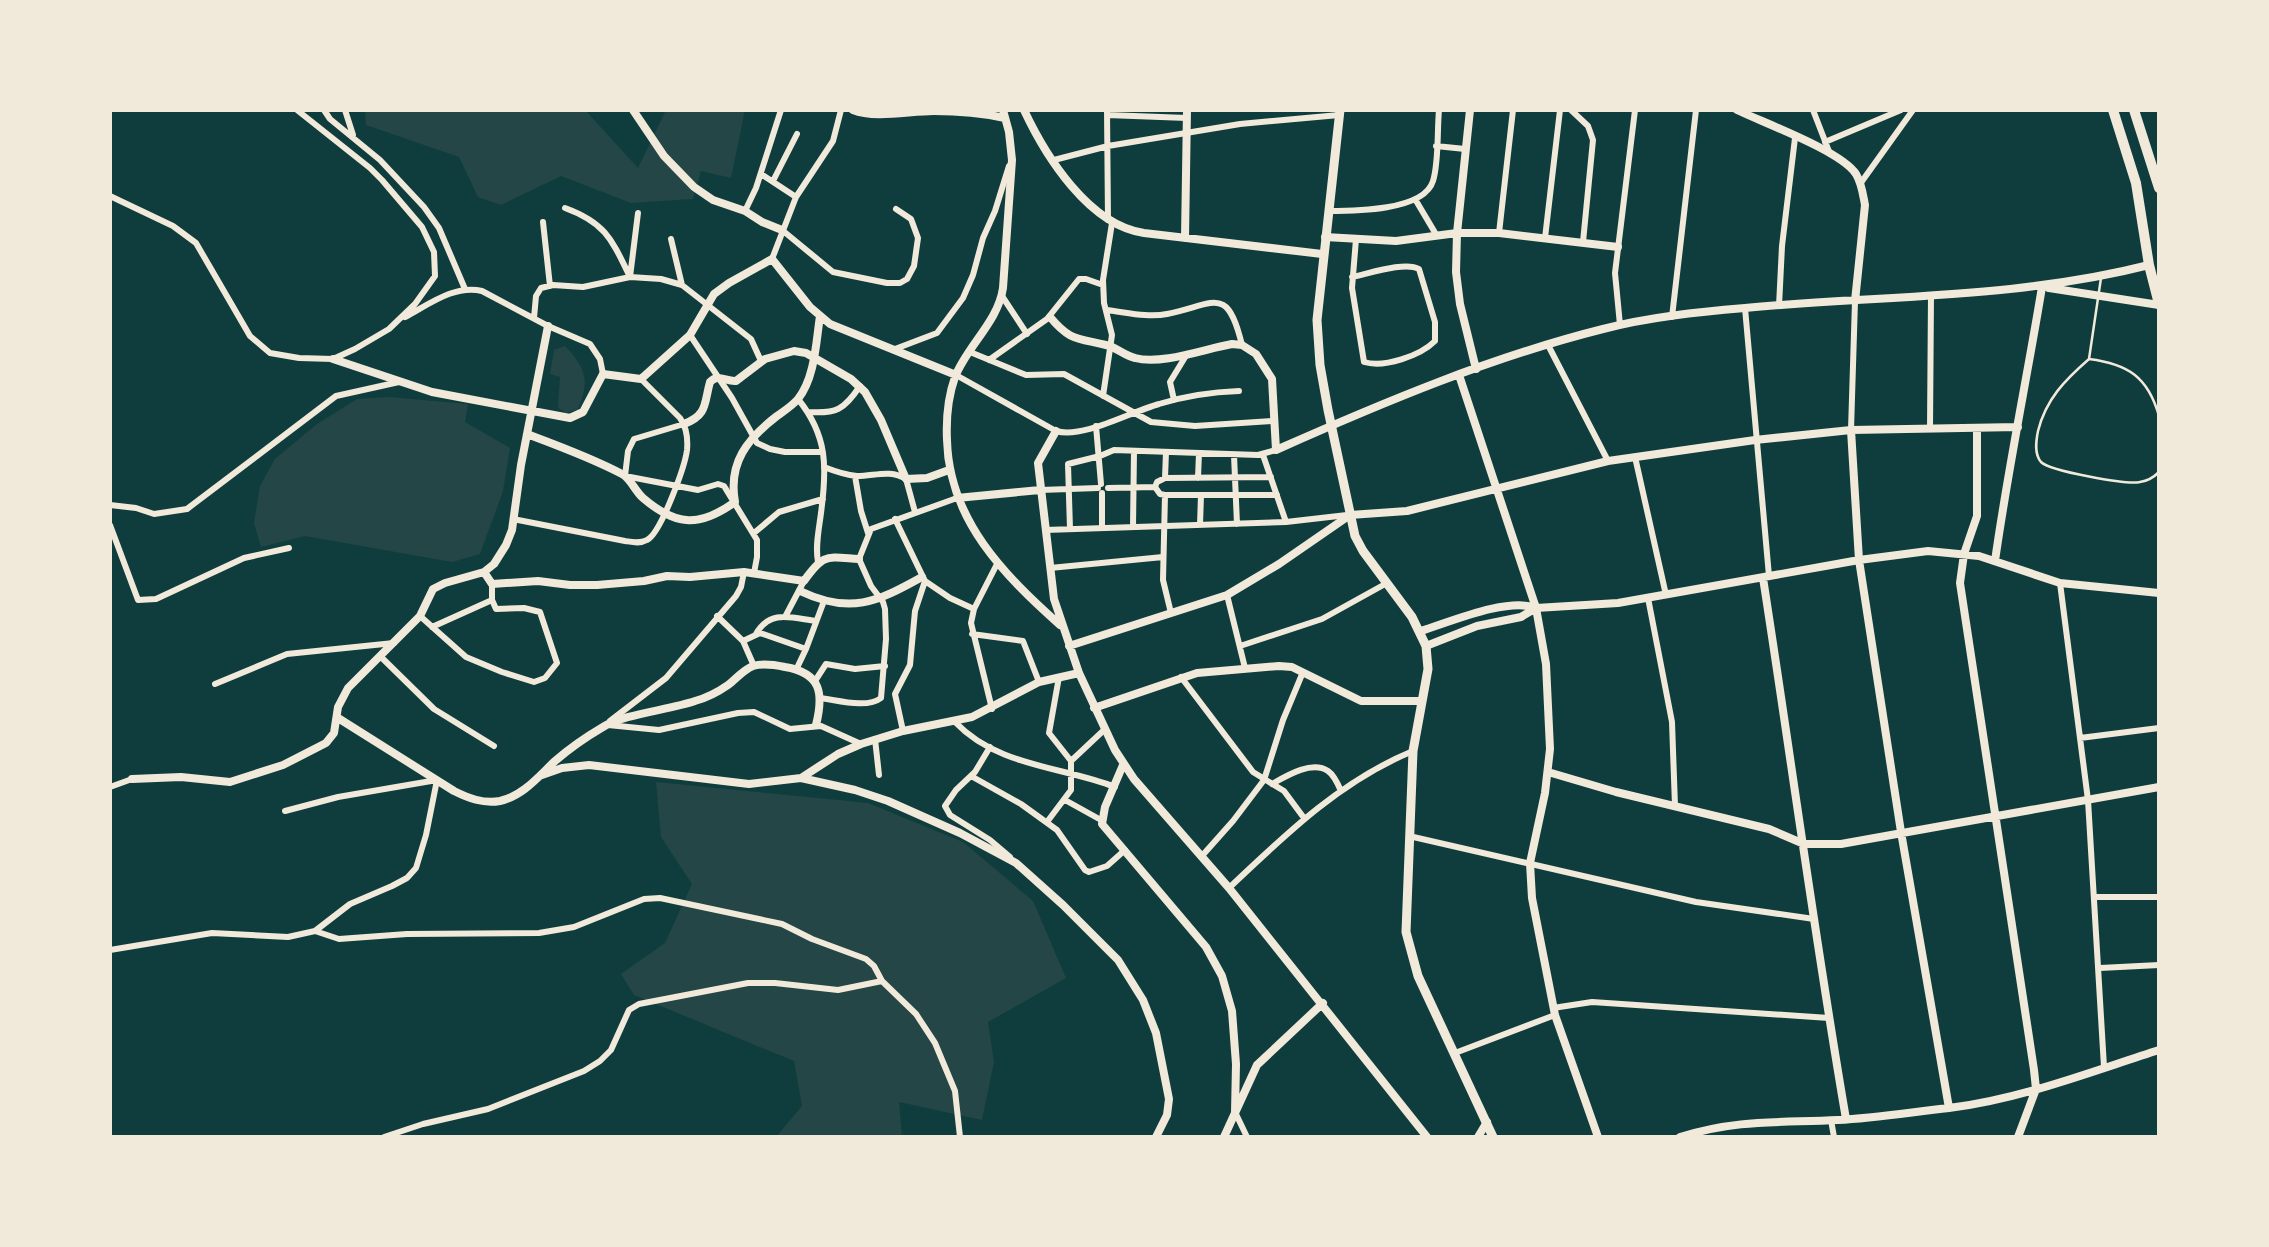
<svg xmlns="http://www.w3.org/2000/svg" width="2269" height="1247" font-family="Commissioner,sans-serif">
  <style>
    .green { fill: #244646 }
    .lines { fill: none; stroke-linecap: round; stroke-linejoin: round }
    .service { stroke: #f1e9da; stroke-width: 2.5 }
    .minor { stroke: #f1e9da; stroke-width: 6 }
    .tertiary { stroke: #f1e9da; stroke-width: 8 }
    .secondary { stroke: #f1e9da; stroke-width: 9 }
    .primary { stroke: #f1e9da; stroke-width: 10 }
  </style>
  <rect width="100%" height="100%" fill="#0f3d3e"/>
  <path class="green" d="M365,110H585L638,168L666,110H745L731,178L701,171L693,199L631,203L561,176L501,205L478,197L459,157L366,125Z
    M565,346C586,368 590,381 578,409L567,413L558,408L560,377L550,374L554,350Z
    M389,397L468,404L465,422L510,448L503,491L480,554L452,562L305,536L261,547L254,523L260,486L275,459L317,424L357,399Z
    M656,782L868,803L963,842L1033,901L1066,978L988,1022L994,1062L982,1120L899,1102L902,1137H776L802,1106L794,1061L634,995L621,974L665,943L692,884L661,837Z"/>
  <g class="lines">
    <path class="service" d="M2101,278L2089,359C2065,380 2046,399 2038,431C2036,441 2034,454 2041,462C2050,471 2127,485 2140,482C2148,481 2153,478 2159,472
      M2089,359C2128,364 2148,377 2159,416"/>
    <path class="minor" d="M324,110L330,119L380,160L424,207L439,228L465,289
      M345,110L353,135
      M1107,110L1108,220
      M1571,110L1588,126L1593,140L1583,242
      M1813,110L1830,154
      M1107,115L1187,118
      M1825,142L1901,110
      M1436,146L1465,149
      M1054,160L1108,146L1240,124L1339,115
      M761,174L796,197
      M773,181L797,134
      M1860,184L1913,110
      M110,196L173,226L196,243L250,336L270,353L299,358L333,359L355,349L389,329L415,304L435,276L434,252L422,227L382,180L370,168L297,110
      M1415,199L1437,236
      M565,208C606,223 612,240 630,277L661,279L682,285
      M745,211L756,188L781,110
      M1328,211C1354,211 1424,211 1433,181C1439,162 1437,131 1439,110
      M543,222L550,286
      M782,230L833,272L887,283H900L907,279L914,266L918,238L911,219L896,209
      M1499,233L1513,110
      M1545,238L1560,110
      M671,239L682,285L751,339L761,361
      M772,259L796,197L833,141L841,110
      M1352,277C1368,274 1405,261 1419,269L1435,322V341C1420,356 1384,368 1364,362L1352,288L1356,239
      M1002,296L1027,334
      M1779,306L1782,246L1795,138
      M1745,308L1769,576
      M1106,310C1125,312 1148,318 1167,314C1214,305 1227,283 1242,345
      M405,317C428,305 455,284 482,291L548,326L590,344L600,359L603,374
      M1672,317L1696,110
      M534,318L536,296L541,288L553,285L583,287L630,277L638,213
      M1620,325L1615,273L1635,110
      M690,335L732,398L757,443L770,449L785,452H822
      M1548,345L1608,461
      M895,349L937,333L963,298L973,275L983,238L995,211L1009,166
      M970,352L1026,375L1064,374L1151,422L1195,426L1273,421
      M989,360L1047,319L1079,279H1086L1103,285
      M956,375L1056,431C1083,439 1130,412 1159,404C1185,396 1211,392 1239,391
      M1103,396L1112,335L1104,303L1103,280L1112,223
      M798,399C828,436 827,468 821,513C819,529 815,546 818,562
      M1174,400L1170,382L1187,354
      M808,412C836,414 844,410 860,386
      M684,424L634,439L628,451L625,476L698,490L718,484L724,486L757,540V557L754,573
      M1096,426L1101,484
      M1930,429L1931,295
      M1851,430L1855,301
      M1234,455L1237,524
      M1263,455L1286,522
      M1635,457L1666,595
      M824,467C834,471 846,475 857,476C875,476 890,469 906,479L915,512
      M855,476L861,511L868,533
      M1165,478L1166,452
      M1198,478L1199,453
      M1155,487L1160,494L1165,495H1277
      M1155,487L1157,482L1165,478L1271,477
      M1108,488L1155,487
      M1040,490L1098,488
      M1102,493V528
      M1165,495L1163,580L1171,613
      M110,505L136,508L154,514L187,509L336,396L399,382
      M513,519L625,541C632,542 640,544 647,540C661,533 685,466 687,450C688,439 687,428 680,418L641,379
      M895,519L925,581L950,598L974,609
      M110,525L138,600L156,599L244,558L289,548
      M1200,525L1201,495
      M1133,527L1134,451
      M1070,529L1068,464L1100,456L1114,450L1258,455L1276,450
      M1045,530L1286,522L1347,515
      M754,533L779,512L823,499
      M1050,568L1163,557
      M2060,583L2088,800L2104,1067
      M1227,595L1245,668
      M1648,598L1672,722L1675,806
      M420,616L466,657L502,672L534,682L545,678L557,663L540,612L524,608L496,609L492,600V584
      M717,616L743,641L754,666
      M785,617L804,581
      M432,627L492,600
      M756,634C770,609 792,618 816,621
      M972,634L1023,641L1039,682
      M743,641L760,633L806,649L824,601
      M1240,646L1322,619L1387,583
      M380,656L434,709L494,746
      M796,670L806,649
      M1059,677L1049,733L1071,761
      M1181,677L1253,772L1284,791L1304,818
      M815,681L826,664L855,669L885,666
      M215,684L287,654L394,643
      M820,698C837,700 867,709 881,698L886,639L885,609L883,602L871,586L859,559L871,529L957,498
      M992,709L971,623L974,609L997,564
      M610,721L666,678L736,596L741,587L744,572
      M955,722C998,767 1061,766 1115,787
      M608,725L659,730L738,713L754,712L790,729L821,726L861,744
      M903,731L895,694L910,665L915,611L925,581
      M2080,738L2159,728
      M875,739L879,775
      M990,747L975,772L956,790L945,806L950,815L990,840L1010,857
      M971,776L1021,804L1057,830L1085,870L1089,872L1107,866L1125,850
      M1272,784C1286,776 1312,760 1328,771C1334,775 1338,784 1341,791
      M110,787L132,779
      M1065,800L1101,820
      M1047,822L1071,790V761L1104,730
      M1409,836L1696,902L1814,919
      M1201,857L1233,821L1264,780L1283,720L1303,672
      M1229,888C1285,835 1340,781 1413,751
      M2095,897H2159
      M315,931L339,939L407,934L539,933L574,927L644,899L660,898L782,924L812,939L866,959L874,966L882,981L916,1014L935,1043L955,1091L960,1137
      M110,950L212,933L288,937L315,931L350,904L392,886L407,878L416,868L426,835L437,780L338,797L285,811
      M2100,968L2159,965
      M1553,1008L1592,1002L1829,1018
      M1455,1053L1555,1015
      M1235,1112L1247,1137
      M1831,1120L1834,1137
      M384,1137L423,1124L488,1109L584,1071L600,1061L611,1050L629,1010L639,1004L748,983H775L838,990L882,981"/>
    <path class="tertiary" d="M633,110L664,156L694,187L713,200L745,211L762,222L782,230
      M853,110C875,119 909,111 934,111C959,111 982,113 1005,118
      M1003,110L1009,132L1012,160L1003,288C998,322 967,346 955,377C948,397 946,419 947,440C949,520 1004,575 1060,625
      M1024,110C1046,157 1089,225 1144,233L1322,254
      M1470,110L1457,233L1456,272L1460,304L1476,369
      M1737,110C1764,123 1841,151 1856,174C1862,184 1863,195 1865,205L1855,301
      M1325,237L1396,241L1457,233H1499L1618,247
      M1185,238L1187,110
      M2049,288L2159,305
      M1050,317C1070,341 1077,338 1106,345C1116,347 1125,356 1135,358C1162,365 1204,349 1232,344L1242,345L1256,354L1272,379L1276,450C1382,403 1491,357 1603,329C1649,317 1698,312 1745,308C1880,295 2016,299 2149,265
      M333,359L432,392L570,418L583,412L603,374L641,379L690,335L714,294L729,283L772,259L810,307L830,324L956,375
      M1459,375L1536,608L1546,664L1550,749L1545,793L1530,863L1532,898L1555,1015L1598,1137
      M684,424C708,415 704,403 710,382C718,373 726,382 736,381L765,359L794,351L806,353L851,379L865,392L881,420L906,479L927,478L949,470
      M1977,428V516L1964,554L1960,583L2034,1070L2036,1089L2018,1137
      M1851,430L1859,560L1901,832L1949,1108
      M1056,431L1038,463L1054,599L1079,673L1115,750L1134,779L1229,888L1427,1137
      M527,434C559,446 592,458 622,474C631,479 635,491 643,498C677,527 700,527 735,502C728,463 747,439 777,416C784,411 792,406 798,399C815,378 816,342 820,316
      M957,498L1040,490
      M1995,561C2008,469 2027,378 2042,287
      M484,572L492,584L538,581L570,585H597L644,581L667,576L690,577L744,572L804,581C824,553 826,557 859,559
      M1763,578C1791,758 1815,939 1846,1119
      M800,591C850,615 877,602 922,577
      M1421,631C1450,622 1508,597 1536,608L1618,603L1859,560L1928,551L1979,556L2060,583L2159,593
      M1069,646L1227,595L1279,564L1350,515L1407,511L1608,461L1755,440L1851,430L2018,427
      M1426,646L1477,626L1521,617L1536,608
      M1094,708L1197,673L1279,666L1292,667L1361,701H1422
      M338,718L454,791C468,798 483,804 500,801C523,796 539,776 555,761C570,748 586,737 603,727C624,714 669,710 695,701C706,698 718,692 728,685C736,679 743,670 753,666C763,663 775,665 785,667C821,673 824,693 816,725
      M1123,765L1105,807L1102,824L1206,947L1222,976L1232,1011L1236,1064L1235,1112
      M1548,772L1616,792L1769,829L1804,844H1841L2159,787
      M542,775L562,768L589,765L749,784L801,778L855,790L888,801L960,833L1016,863L1063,905L1118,960L1143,1000L1156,1033L1169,1099L1167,1115L1156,1137
      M801,778L838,754L861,744L903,731L972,717L1039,682L1079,673
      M132,779L181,777L230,782L283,765L326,743L334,733L338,707L348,688L420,616L433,589L445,583L484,572L494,564L506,545L512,530L521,465L548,326
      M1224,1137L1257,1065L1323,1003
      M1478,1137L1487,1122
      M1680,1137C1737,1119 1780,1123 1838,1120C1875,1118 1912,1112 1949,1108C2021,1099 2090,1072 2159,1050"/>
    <path class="secondary" d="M1340,110L1317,320L1320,365L1328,410L1355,536L1363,551L1412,617L1426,646L1428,669L1413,751L1406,932L1418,976L1493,1137"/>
    <path class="primary" d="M2113,110L2136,183L2149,265L2159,304
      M2134,110L2159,188"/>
  </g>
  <rect width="2269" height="1247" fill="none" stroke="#f1e9da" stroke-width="224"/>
</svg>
